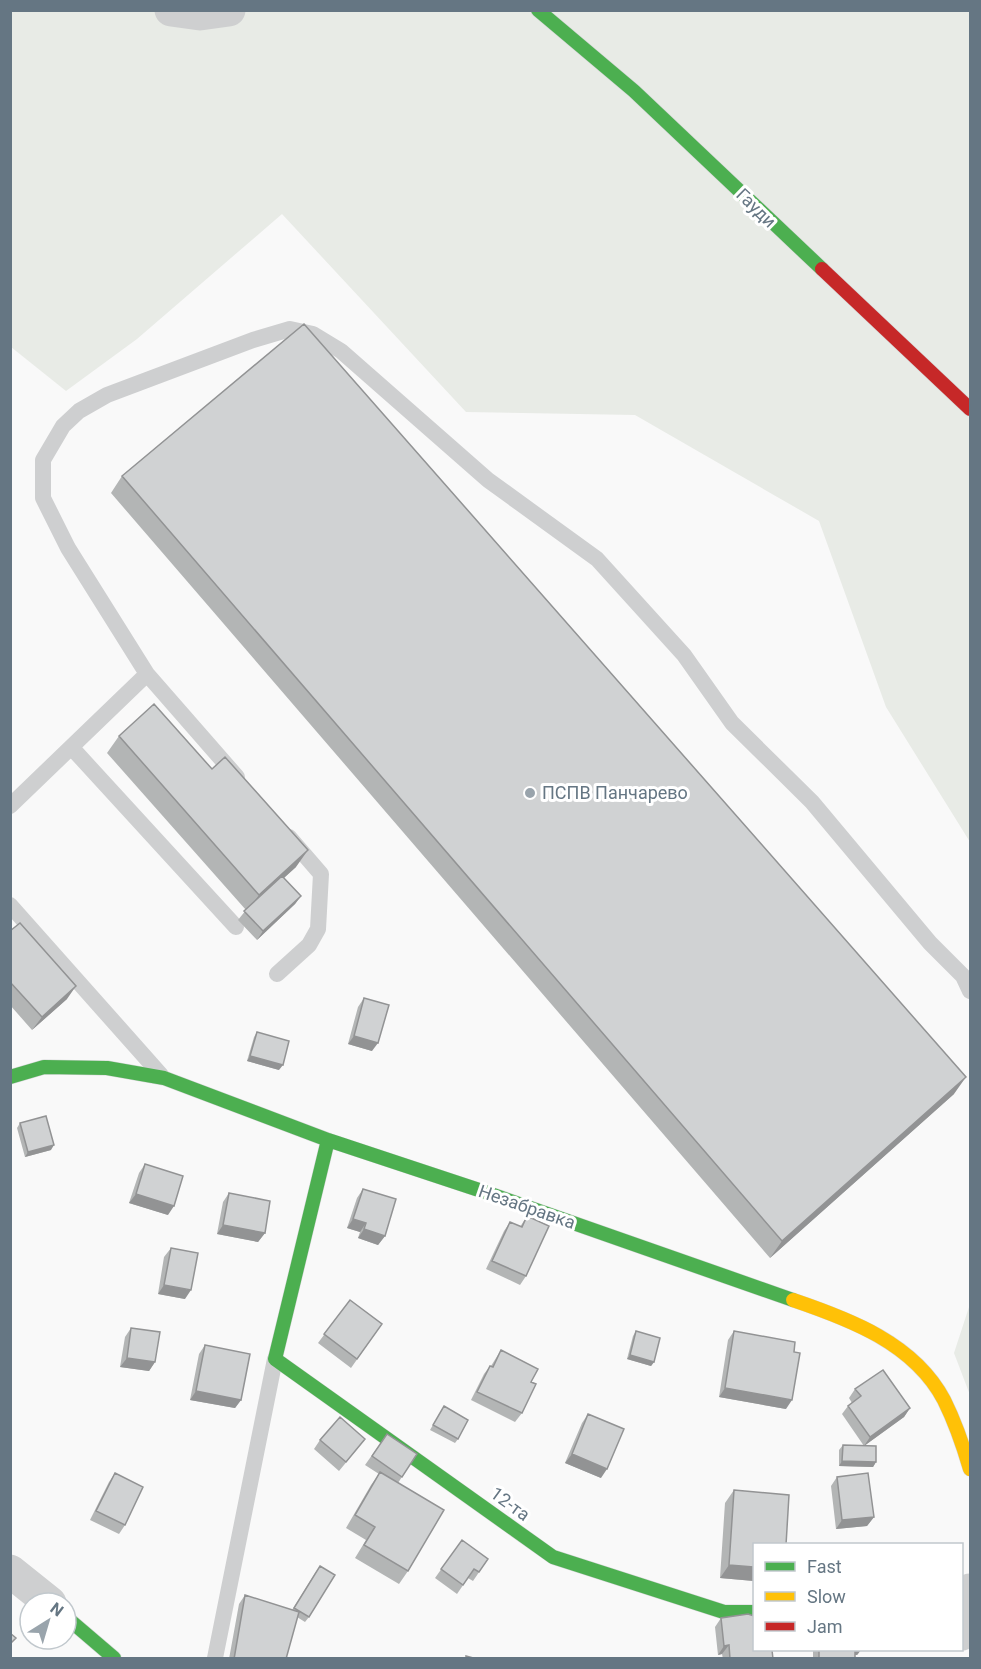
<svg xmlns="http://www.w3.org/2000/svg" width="981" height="1669" font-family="Roboto,sans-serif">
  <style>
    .green { fill: #e8ebe6 }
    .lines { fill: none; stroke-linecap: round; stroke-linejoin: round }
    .fast-casing { stroke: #d5d6d7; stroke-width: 15 }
    .slow-casing { stroke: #d5d6d7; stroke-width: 15 }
    .jam-casing { stroke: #d5d6d7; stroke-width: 15 }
    .lane { stroke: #cecfd0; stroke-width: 16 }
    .street { stroke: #cecfd0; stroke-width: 33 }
    .fast { stroke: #4caf50; stroke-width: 14 }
    .slow { stroke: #ffc107; stroke-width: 14 }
    .jam { stroke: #c62828; stroke-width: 14 }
    .wall { fill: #b3b5b5 }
    .shaded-wall { fill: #929394 }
    .building { fill: #d0d2d3; stroke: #929394; stroke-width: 1.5 }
    .poi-dot { fill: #99a4ac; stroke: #fff; stroke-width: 2 }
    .labels { text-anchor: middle; stroke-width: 6; stroke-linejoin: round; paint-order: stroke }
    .street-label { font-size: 18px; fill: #657683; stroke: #fff }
    .poi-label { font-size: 18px; fill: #657683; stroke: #fff; text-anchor: start }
  </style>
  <rect width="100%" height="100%" fill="#f9f9f9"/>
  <path class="green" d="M10,11H970V842L886,707L819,521L635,415L466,412L282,214L137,339L66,391L11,347Z
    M970,1304V1395L954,1353Z"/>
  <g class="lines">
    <g class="fast-casing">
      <path id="fast" d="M538,10L634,91L822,269
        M10,1077L44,1067L107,1068L164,1078L328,1140L482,1191L793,1300
        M328,1140L275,1359L553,1557L724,1612H754
        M66,1617L114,1658"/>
    </g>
    <g class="slow-casing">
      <path id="slow" d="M793,1300C849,1319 914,1343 944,1400C955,1422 963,1445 970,1469"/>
    </g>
    <g class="jam-casing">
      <path id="jam" d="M822,269L970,409"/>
    </g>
    <path class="lane" d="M147,674L237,777
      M72,748L236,927
      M10,806L147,674L68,548L43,498V460L63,426L79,411L107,395L253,340L290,329L313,334L341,351L488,480L597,559L684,655L732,723L812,802L930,943L963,976L970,991
      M10,905L161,1075
      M277,974L309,945L318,929L321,874L289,837
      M215,1658L275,1359"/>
    <path class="street" d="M171,10L200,14L229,10
      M10,1571L50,1603
      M962,1634L970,1590"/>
    <use href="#fast" class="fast"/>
    <use href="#slow" class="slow"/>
    <use href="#jam" class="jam"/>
  </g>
  <path class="wall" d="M122,476L954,1094L770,1258L111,493Z
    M119,736L296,867L284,878L301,896L295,904L257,940L238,920L246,910L107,753Z
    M10,931L67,999L32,1030L10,1005Z
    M364,998L372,1051L348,1044L358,1007Z
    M257,1032L279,1070L247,1061L254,1037Z
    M20,1123L51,1150L25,1157L17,1128Z
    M145,1164L168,1215L129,1203L139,1173Z
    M363,1189L385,1236L378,1245L358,1238L360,1232L347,1228L357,1198Z
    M229,1193L265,1233L258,1242L217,1234L223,1202Z
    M527,1216L526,1276L520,1285L486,1269L504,1231L510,1222L520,1227Z
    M171,1248L185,1299L158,1294L164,1257Z
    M350,1300L382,1324L351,1368L318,1343Z
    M131,1328L155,1362L149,1371L120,1367L125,1337Z
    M636,1331L654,1362L651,1366L627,1359L633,1336Z
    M734,1331L786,1409L719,1397L728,1340Z
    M205,1345L241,1400L235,1408L190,1400L199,1354Z
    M501,1350L531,1382L522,1413L515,1422L471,1400L484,1374L490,1366H491Z
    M855,1389L910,1408L904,1417L864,1446L842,1414L848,1406L852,1403L849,1398Z
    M444,1406L458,1439L455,1443L430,1430Z
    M588,1414L601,1478L565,1463L582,1423Z
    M387,1434L417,1454L398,1483L408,1571L399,1584L355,1558L366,1540L346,1528L371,1485L379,1474L365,1465Z
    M320,1440L358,1448L339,1471L314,1449Z
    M843,1445L876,1462L873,1467L839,1466V1450Z
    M115,1473L125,1525L119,1534L90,1520L109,1482Z
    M837,1477L874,1517L867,1526L836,1529L831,1486Z
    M734,1490L754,1545V1581L720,1578L725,1503Z
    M462,1540L488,1559L473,1581L468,1578L457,1594L435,1578Z
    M317,1570L309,1617L305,1622L297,1617L286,1659H229L239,1604L245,1595L292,1610Z
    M721,1618L773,1659H723L722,1654L718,1655L715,1627Z
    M813,1650H861L857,1655H855V1659H813Z"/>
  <path class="shaded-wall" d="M308,850L296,867L247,911L259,895Z
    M301,896L295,904L257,940L263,931Z
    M76,986L67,999L32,1030L42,1017Z
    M354,1036L378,1043L372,1051L348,1044Z
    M250,1056L283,1065L279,1070L247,1061Z
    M966,1077L954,1094L770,1258L782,1241Z
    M54,1145L51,1150L25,1157L28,1152Z
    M136,1194L174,1206L168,1215L129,1203Z
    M353,1219L366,1223L360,1232L347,1228Z
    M223,1225L265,1233L258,1242L217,1234Z
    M364,1229L385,1236L378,1245L358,1238Z
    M164,1285L191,1290L185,1299L158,1294Z
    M630,1355L654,1362L651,1366L627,1359Z
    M127,1358L155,1362L149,1371L120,1367Z
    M725,1388L792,1400L786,1409L719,1397Z
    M196,1391L241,1400L235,1408L190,1400Z
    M910,1408L904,1417L864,1446L870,1437Z
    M572,1454L607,1469L601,1478L565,1463Z
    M842,1461L876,1462L873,1467L839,1466Z
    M874,1517L867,1526L836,1529L842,1520Z
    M729,1565L754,1567V1581L720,1578Z
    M729,1645L722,1654L718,1655L724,1646Z
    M853,1650H861L857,1655L849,1654Z"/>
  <path class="building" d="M304,324L966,1077L782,1241L122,476Z
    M154,704L212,769L225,757L308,850L259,895L119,736Z
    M282,876L301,896L263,931L244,911Z
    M20,923L76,986L42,1017L10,982V931Z
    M364,998L389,1005L378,1043L354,1036Z
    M257,1032L289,1041L283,1065L250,1056Z
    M46,1116L54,1145L28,1152L20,1123Z
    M145,1164L183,1176L174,1206L136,1194Z
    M363,1189L396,1199L385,1236L364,1229L366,1223L353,1219Z
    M229,1193L270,1201L265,1233L223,1225Z
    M527,1216L549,1226L526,1276L492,1261L510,1222L522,1227Z
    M171,1248L198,1253L191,1290L164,1285Z
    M350,1300L382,1324L357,1359L324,1334Z
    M131,1328L160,1332L155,1362L127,1358Z
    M636,1331L660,1338L654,1362L630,1355Z
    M734,1331L795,1342L794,1352L800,1353L792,1400L725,1388Z
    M205,1345L250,1354L241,1400L196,1391Z
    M501,1350L538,1369L531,1382L536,1384L522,1413L477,1392L490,1366L493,1367Z
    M883,1370L910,1408L870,1437L848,1406L861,1396L855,1389Z
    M444,1406L468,1420L458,1439L433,1425Z
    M588,1414L624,1429L607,1469L572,1454Z
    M340,1417L365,1439L346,1462L320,1440Z
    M387,1434L417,1454L402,1477L372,1456Z
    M843,1445L876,1446V1462L842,1461Z
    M380,1472L444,1510L408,1571L364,1545L375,1527L355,1515Z
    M115,1473L143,1487L125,1525L96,1511Z
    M868,1473L874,1517L842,1520L837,1477Z
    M734,1490L789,1495L786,1545H754V1567L729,1565Z
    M462,1540L488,1559L479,1572L474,1569L463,1585L441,1569Z
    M320,1566L335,1575L309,1617L294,1608Z
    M245,1595L299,1612L286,1659H234Z
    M748,1614L754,1616V1650H772L773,1659H730L729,1645L724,1646L721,1618Z
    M10,1633L16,1638L10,1644Z
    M819,1650H855V1659H819Z
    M466,1656L477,1659H466Z"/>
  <circle class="poi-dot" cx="530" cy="793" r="6"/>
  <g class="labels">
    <g class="street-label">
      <text transform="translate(756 208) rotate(44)" y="6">Гауди</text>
      <text transform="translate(527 1207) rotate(19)" y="6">Незабравка</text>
      <text transform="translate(510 1504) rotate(36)" y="6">12-та</text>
    </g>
    <g class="poi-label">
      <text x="542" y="799">ПСПВ Панчарево</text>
    </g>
  </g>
  <rect width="981" height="1669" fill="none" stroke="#657683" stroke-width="24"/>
  <rect x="753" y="1543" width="210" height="108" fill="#ffffff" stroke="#c1c8cd" stroke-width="1.5"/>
  <rect x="765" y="1562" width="30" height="9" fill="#4caf50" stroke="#c1c8cd" stroke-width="1.5"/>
  <text x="807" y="1573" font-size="18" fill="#657683">Fast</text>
  <rect x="765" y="1592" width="30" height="9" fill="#ffc107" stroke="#c1c8cd" stroke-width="1.5"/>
  <text x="807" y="1603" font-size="18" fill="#657683">Slow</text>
  <rect x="765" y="1622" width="30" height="9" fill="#c62828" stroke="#c1c8cd" stroke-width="1.5"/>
  <text x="807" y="1633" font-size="18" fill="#657683">Jam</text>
  <g transform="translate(48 1621) rotate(37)"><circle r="28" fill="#ffffff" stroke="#c1c8cd" stroke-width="1.5"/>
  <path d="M0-4.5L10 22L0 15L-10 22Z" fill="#99a4ac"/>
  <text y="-9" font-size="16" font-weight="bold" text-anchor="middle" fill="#657683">N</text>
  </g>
</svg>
